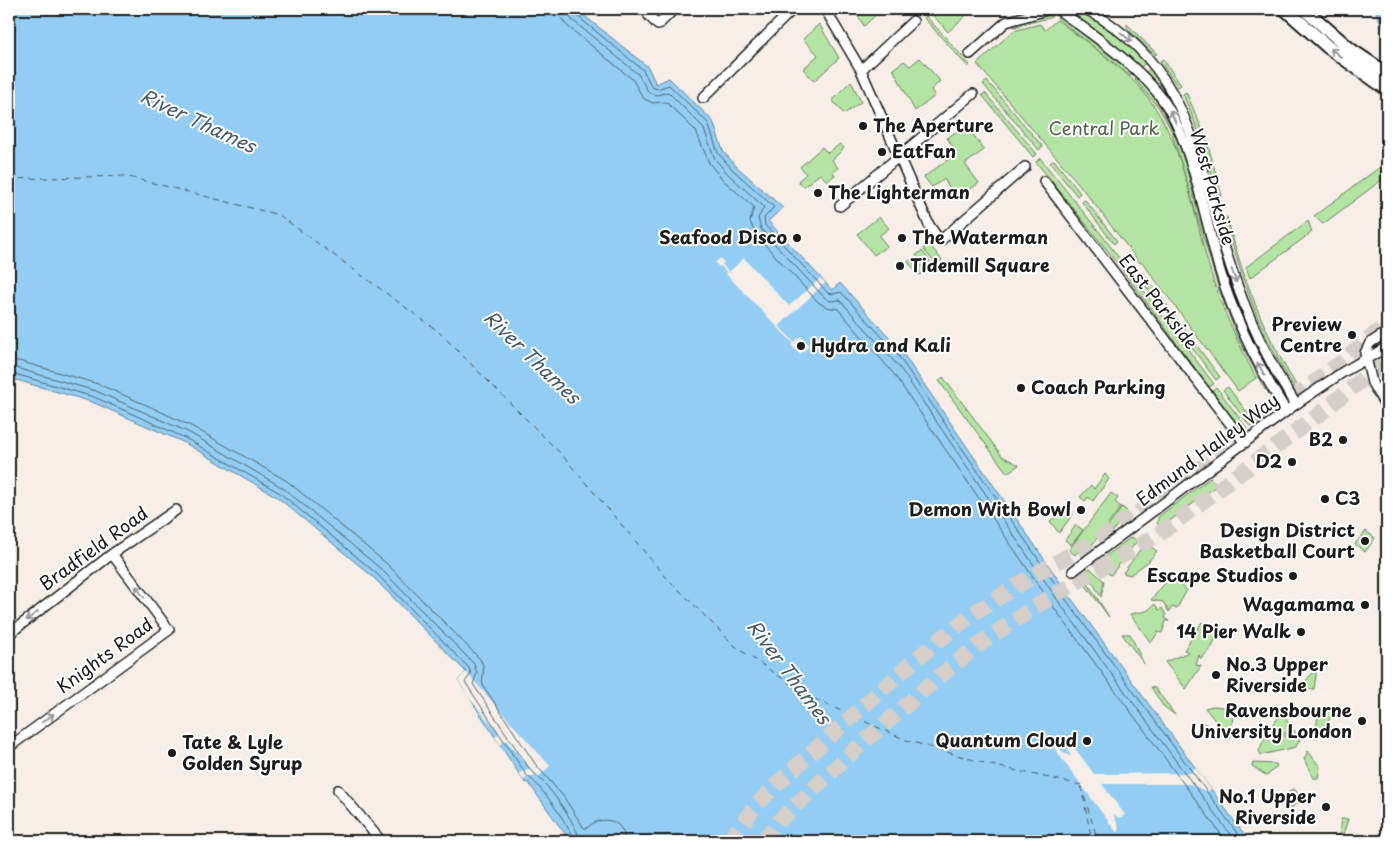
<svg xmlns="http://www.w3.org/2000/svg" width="1396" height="850" font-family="'Playpen Sans',sans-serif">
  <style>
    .green { fill: #b4e4a3; stroke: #688060 }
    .water { fill: #93cdf3; stroke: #63869d }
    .pier { fill: #f6eee7 }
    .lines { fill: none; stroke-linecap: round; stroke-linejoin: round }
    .shore { stroke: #4c6372; stroke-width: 1 }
    .ferry { stroke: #465a67; stroke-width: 1; stroke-dasharray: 6 5; stroke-linecap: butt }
    .highway-tunnel { stroke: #d5cec9; stroke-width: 16; stroke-dasharray: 16 8; stroke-linecap: butt }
    .street-casing { stroke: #1c1c1c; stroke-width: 12 }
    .secondary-casing { stroke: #1c1c1c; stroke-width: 16 }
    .street { stroke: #fff; stroke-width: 9 }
    .secondary { stroke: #fff; stroke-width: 12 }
    .oneway { stroke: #999 }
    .poi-dot { fill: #1c1c1c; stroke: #fff; stroke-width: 2 }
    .labels { text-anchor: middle; stroke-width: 4; stroke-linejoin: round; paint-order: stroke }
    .poi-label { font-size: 18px; font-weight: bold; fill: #1c1c1c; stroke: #fff; text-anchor: end }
    .park-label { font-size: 18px; fill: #51624b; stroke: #fff }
    .street-label { font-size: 18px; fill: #1c1c1c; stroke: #fff }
    .water-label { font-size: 19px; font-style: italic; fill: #465a67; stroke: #fff }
  </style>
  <rect width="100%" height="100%" fill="#f6eee7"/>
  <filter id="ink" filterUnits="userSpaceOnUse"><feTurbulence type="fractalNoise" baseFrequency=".02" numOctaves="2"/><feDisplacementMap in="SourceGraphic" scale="10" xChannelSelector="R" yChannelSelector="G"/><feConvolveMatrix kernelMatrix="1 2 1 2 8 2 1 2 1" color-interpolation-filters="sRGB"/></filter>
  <g filter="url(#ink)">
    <path class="green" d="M854,9H882L864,26Z
      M927,9H973L948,32Z
      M1065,9L1073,14L1076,9C1103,24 1125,41 1146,63L1139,68Z
      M1047,13L1052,17L1014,27L1010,22L1019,19L1020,23L1030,21V17Z
      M926,16L970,65L968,67L924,18Z
      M1059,16L1133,74L1130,76L1057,18Z
      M1057,20C1088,44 1126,67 1149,99C1186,148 1193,216 1211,273C1222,310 1239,344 1256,378L1238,391L1142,262L1140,263L1078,183L977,64L1013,31L1040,24L1045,30Z
      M819,24L839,58L814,81L803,69L818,55L803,39Z
      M1127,24L1157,54L1155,55L1127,28Z
      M920,58L940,81L931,90L935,96L915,111L893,69L904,61L910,66Z
      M1163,59L1181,85L1178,87L1160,61Z
      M1151,68L1164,86L1157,85L1145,73Z
      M1137,78C1186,127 1187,186 1209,248C1227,295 1248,342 1268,388L1265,390L1238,338L1219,290L1171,130L1159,108L1135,80Z
      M851,81L861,102L844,114L832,100Z
      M987,81L1043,147L1039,150L983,84Z
      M1186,92L1206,138L1222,196L1218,195L1202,140L1183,94Z
      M985,93L1037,154L1033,157L982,95Z
      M966,125L984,150L965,164L979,183L957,199L944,179L932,187L924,177L957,153L947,138Z
      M840,144L844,148L832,160L838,168L833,172L835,175L827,181L820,174L803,187L798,181L806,174L800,167L822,147L828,153Z
      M1040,158L1101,234L1214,384L1209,387L1114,259L1036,162Z
      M1054,160L1080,193L1077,196L1050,163Z
      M1384,164L1387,168V176L1323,224L1314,216Z
      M1085,200L1117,241L1114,244L1082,202Z
      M1208,212L1211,214C1229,278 1250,339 1286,396L1284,397C1248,340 1226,277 1208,212Z
      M879,217L889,228L879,236L887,246L874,255L857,234Z
      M1227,217C1242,276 1264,333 1296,385L1294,387C1260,335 1241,277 1225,218Z
      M1308,221L1312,232L1250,278L1246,267Z
      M929,244L942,260L936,264L923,249Z
      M922,251L932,264L926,268L916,255Z
      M914,257L926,271L919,275L908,262Z
      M1143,273L1169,308L1164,311L1138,276Z
      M1174,315L1220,377L1216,380L1170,319Z
      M943,377L1002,456L1019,465L1007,473L939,381Z
      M1216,387L1247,428L1243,432L1212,390Z
      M1228,387L1255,423L1250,426L1223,390Z
      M1105,474L1109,479L1093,501L1088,497L1085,501L1080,497L1091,485L1094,489Z
      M1210,478L1218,485L1160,528L1157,522L1159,516Z
      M1111,493L1118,498L1115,502L1121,507L1089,549L1083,545L1075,555L1069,550Z
      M1122,507L1127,511L1110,535L1105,531Z
      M1066,509L1073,514L1059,533L1050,521Z
      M1076,525L1083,530L1071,545L1065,540Z
      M1366,531L1375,538L1365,552L1355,544Z
      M1131,537L1137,541L1111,575L1097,567L1106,556Z
      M1145,543L1157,551L1149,561L1130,575L1123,573Z
      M1090,568L1104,581L1101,597L1086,571Z
      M1082,574L1109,617L1081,579Z
      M1170,577L1187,590L1177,608L1172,607L1169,612L1163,602L1151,600Z
      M1155,604L1159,610L1162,608L1166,615L1165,618L1169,621H1166L1162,633L1158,632L1151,643L1130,614L1147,611Z
      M1202,622L1217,635L1212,647L1201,659L1199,655L1196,665L1201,666L1186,689L1165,662L1189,652L1184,650Z
      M1122,634H1130L1144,664Z
      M1317,668L1314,689L1296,692Z
      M1151,687L1155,688L1175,715L1163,706Z
      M1213,706L1234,708L1230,739L1205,708Z
      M1319,708L1337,709L1316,738L1315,737Z
      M1282,714L1298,736L1268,730Z
      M1197,723L1206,724L1216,736L1205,734Z
      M1267,732L1300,739L1296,747L1261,755L1259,751Z
      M1308,751L1320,767L1318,778H1313L1304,759Z
      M1253,763L1276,764L1277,766L1267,776L1252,766Z
      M1294,789L1297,792V803L1291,808L1282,804L1288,799L1289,791Z
      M1341,819H1348L1341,841H1338Z"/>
    <path class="water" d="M9,9H576L648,67L656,84L669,78L713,121L723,151L736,166L783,208L768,221L832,290L840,283L899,348L1071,598L1249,841H607L604,838L599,841H570L528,782L526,783L523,780L458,680L466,672L373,577L277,497L185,443L92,402L13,379L9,394Z
      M1375,9H1382L1387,19V30L1379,19Z"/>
    <path class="pier" d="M720,258L724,262L722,264L729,272L744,258L789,306L821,278L825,283L779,326L794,342L801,336L809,346L800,354L791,345L793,343L726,274L727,273L721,266L719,267L715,263Z
      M466,672L550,766L538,777L536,775L523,780L519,773L531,769L506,740L500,745L495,737L499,733L469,698L458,680Z
      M1056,747L1071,757L1068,750L1074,747L1094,774L1191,773L1195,767L1211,789L1207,792L1190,784H1102L1125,815L1119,818L1113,814L1119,827L1117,833L1054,748Z"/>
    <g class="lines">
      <path class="shore" d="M560,9L561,17L565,24L632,79L644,99L653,103L666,102L696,131L709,163L723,180L754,207L750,221L755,234L818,302L826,307L838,309L893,373L1055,609L1226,841
        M567,9L571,19L638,74L649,93L657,95L668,92L703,127L715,159L728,174L764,207L758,218L761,229L824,297L830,301L840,300L900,368L1061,605L1235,841
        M573,9L576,15L643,70L652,87L657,89L669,85L708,123L718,153L732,169L774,207L764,218L765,225L828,293L833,294L841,292L895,351L1067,601L1243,841
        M9,361H19L98,384L151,407L193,427L287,481L386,563L480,659C488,671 479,678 484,687L536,765L563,796L584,828H587C601,814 624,819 625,841
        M9,369L16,368L96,391L148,414L190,433L283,488L381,569L474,664L477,673L473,684L531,771C544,778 579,827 580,841
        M9,376L15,374L94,397L146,420L187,439L280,493L376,573L469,668L471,674L465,682L527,776C538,781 572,829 574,841"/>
      <path class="ferry" d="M9,179L125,176L279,215L438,331L562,455L666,577L736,647L810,697L906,740L991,765L1081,785
        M1081,786L1098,841
        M1083,796L1092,841"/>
      <path class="highway-tunnel" d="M729,841L753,809L778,783L916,659L971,615L1032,576L1099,539L1171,491L1348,357L1387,324
        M763,841L779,821L856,749L934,681L985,640L1041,603L1159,534L1322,412L1387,359"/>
      <g class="street-casing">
        <path id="street" d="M655,9L649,16L658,25L674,9
          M825,9L861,70L929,225L940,241L1025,167
          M1057,9C1091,33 1142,68 1165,103C1192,144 1205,219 1219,268C1234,319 1258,366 1286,411
          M1086,9C1187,64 1195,151 1225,249C1242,304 1264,357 1296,404
          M970,54L1006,22L1050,9
          M861,70L913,21
          M703,98L793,9
          M1044,181L1245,443
          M840,206L973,94
          M1387,332L1370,343L1365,353L1372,383L1387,408
          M1073,571L1296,404L1343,372L1387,347
          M9,634L112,554L176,510
          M9,747L169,630L112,554
          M338,790L381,841"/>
      </g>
      <g class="secondary-casing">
        <path id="secondary" d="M1285,9L1328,47L1387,89
          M1304,9L1351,50L1387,74"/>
      </g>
      <use href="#street" class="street"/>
      <use href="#secondary" class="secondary"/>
    </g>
    <defs><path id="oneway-shaft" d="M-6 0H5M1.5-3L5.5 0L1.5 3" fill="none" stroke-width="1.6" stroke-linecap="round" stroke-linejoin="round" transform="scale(1.25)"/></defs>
    <g class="oneway">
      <use href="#oneway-shaft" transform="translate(1126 37) rotate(40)"/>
      <use href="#oneway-shaft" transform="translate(1336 53) rotate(-142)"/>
      <use href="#oneway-shaft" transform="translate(1173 117) rotate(-117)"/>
      <use href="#oneway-shaft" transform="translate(1234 276) rotate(71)"/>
      <use href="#oneway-shaft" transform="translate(1261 369) rotate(-120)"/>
      <use href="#oneway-shaft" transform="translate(140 592) rotate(-127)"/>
      <use href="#oneway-shaft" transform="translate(32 616) rotate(143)"/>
      <use href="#oneway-shaft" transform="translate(48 718) rotate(-36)"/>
    </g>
  </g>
  <g class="poi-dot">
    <circle cx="863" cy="126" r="5"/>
    <circle cx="882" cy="152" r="5"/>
    <circle cx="818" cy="193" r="5"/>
    <circle cx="797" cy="238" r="5"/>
    <circle cx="902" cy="238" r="5"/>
    <circle cx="900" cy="266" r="5"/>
    <circle cx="1352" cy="335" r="5"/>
    <circle cx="801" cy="346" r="5"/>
    <circle cx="1021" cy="388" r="5"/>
    <circle cx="1343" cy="440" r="5"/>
    <circle cx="1292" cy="462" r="5"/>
    <circle cx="1325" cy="499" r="5"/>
    <circle cx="1081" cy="510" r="5"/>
    <circle cx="1365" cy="541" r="5"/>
    <circle cx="1293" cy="576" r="5"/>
    <circle cx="1365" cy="605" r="5"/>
    <circle cx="1301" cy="632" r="5"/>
    <circle cx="1216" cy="675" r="5"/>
    <circle cx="1362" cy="721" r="5"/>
    <circle cx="1087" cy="741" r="5"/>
    <circle cx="172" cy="753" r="5"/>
    <circle cx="1326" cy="807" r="5"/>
  </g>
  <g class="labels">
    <g class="poi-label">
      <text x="873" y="132" text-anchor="start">The Aperture</text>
      <text x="892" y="158" text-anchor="start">EatFan</text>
      <text x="828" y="199" text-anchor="start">The Lighterman</text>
      <text x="787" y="244">Seafood Disco</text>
      <text x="912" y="244" text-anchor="start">The Waterman</text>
      <text x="910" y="272" text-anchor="start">Tidemill Square</text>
      <text x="1342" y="331">Preview<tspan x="1342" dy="21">Centre</tspan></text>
      <text x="811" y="352" text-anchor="start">Hydra and Kali</text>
      <text x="1031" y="394" text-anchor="start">Coach Parking</text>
      <text x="1333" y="446">B2</text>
      <text x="1282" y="468">D2</text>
      <text x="1335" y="505" text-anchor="start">C3</text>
      <text x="1071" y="516">Demon With Bowl</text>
      <text x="1355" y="537">Design District<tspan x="1355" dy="21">Basketball Court</tspan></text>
      <text x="1283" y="582">Escape Studios</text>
      <text x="1355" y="611">Wagamama</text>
      <text x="1291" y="638">14 Pier Walk</text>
      <text x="1226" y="671" text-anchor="start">No.3 Upper<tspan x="1226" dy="21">Riverside</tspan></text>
      <text x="1352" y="717">Ravensbourne<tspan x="1352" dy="21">University London</tspan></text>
      <text x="1077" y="747">Quantum Cloud</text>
      <text x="182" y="749" text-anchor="start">Tate &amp; Lyle<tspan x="182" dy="21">Golden Syrup</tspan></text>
      <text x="1316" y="803">No.1 Upper<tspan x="1316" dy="21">Riverside</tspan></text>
    </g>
    <g class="park-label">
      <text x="1104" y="135">Central Park</text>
    </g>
    <g class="street-label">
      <text transform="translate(1212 187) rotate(74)" y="6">West Parkside</text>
      <text transform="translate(1158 302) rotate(52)" y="6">East Parkside</text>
      <text transform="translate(1208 450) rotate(-37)" y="6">Edmund Halley Way</text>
      <text transform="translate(94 549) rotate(-36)" y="6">Bradfield Road</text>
      <text transform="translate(105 656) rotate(-36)" y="6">Knights Road</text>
    </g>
    <g class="water-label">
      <text transform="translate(198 121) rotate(25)" y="7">River Thames</text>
      <text transform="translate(532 357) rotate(44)" y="7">River Thames</text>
      <text transform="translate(789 672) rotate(53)" y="7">River Thames</text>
    </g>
  </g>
  <rect width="1396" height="850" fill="none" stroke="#fff" stroke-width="30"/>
  <rect x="15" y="15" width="1366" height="820" fill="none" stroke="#1c1c1c" stroke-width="2" filter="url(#ink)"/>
</svg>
